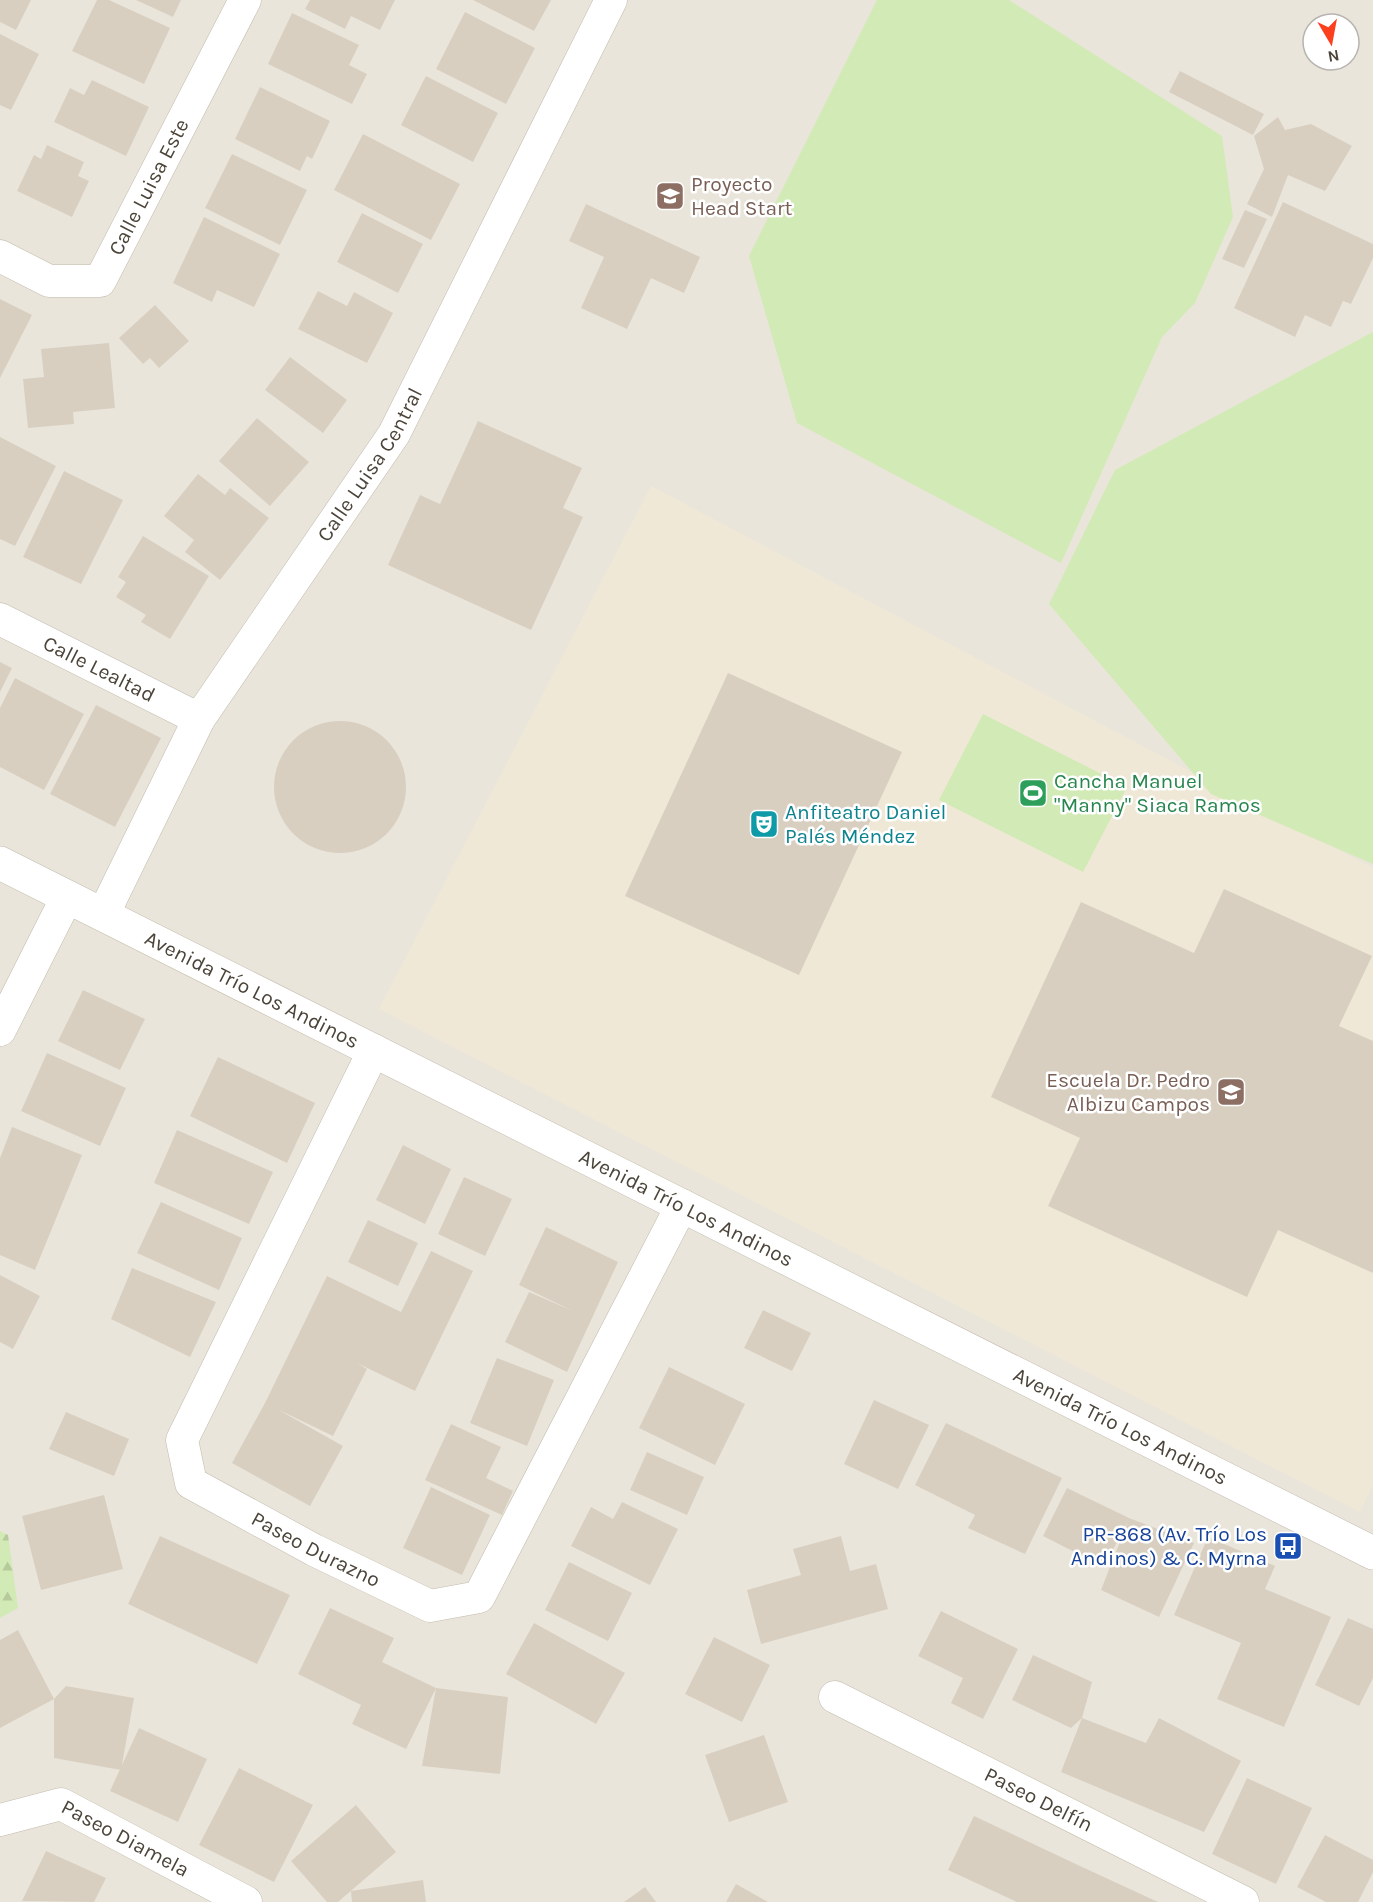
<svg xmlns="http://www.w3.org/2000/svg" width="1373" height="1902" font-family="Karla,sans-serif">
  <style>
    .residential { fill: #eae5da; fill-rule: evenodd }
    .education { fill: #efe8d6 }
    .green { fill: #d2eab5 }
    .forest { fill: url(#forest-firs) }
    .building { fill: #d8cfc1 }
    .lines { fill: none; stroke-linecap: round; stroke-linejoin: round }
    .minor-casing { stroke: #c2bbae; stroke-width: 33 }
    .tertiary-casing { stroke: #c2bbae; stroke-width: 34 }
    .minor { stroke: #fff; stroke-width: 32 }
    .tertiary { stroke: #fff; stroke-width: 33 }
    .labels { text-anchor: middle; stroke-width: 5; stroke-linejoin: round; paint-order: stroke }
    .education-label { font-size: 21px; fill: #785e54; stroke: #fff; text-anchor: start }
    .street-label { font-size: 21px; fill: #4b4439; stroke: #fff }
    .leisure-label { font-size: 21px; fill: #27864d; stroke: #fff; text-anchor: start }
    .culture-label { font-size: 21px; fill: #0d838f; stroke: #fff; text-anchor: start }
    .transit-label { font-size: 21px; fill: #164399; stroke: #fff; text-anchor: end }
  </style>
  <defs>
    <pattern id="forest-firs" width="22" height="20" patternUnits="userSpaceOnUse" patternTransform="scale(1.5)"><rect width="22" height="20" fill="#d2eab5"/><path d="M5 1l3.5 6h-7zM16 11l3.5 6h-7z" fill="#b6ca9c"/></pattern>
  </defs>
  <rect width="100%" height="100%" fill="#f6f3ec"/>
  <path class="residential" d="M0,0H1373V1902H0ZM1313,24H1349V60H1313Z"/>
  <path class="education" d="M651,486L1373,868V1485L1360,1512L379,1009Z"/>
  <path class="green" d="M877,0H1009L1222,136L1233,217L1195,303L1162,337L1061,563L797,423L749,256Z
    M1373,332V864L1211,794L1049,604L1115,470Z
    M983,714L1127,787L1083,872L939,800Z"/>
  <path class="forest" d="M0,1531L8,1535L18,1608L0,1618Z"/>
  <path class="building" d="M0,0H31L16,30L0,22Z
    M97,0H109L170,28L144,84L72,51Z
    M136,0H181L173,17Z
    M310,0H395L380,30L351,16L345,29L305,9Z
    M473,0H551L534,31Z
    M465,12L535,48L506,104L436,69Z
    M292,13L359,45L349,65L367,74L352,104L268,64Z
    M0,34L39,54L11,110L0,105Z
    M1180,71L1264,114L1253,135L1169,92Z
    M426,76L498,113L473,162L401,125Z
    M92,80L149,107L126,156L54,122L70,88L84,95Z
    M260,87L330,121L312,159L307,156L300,171L235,139Z
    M1278,117L1285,130L1311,124L1352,146L1325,191L1288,175L1272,217L1247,204L1264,169L1254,136Z
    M363,134L460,184L431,240L334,190Z
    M47,145L84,162L78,176L89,181L72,217L17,191L34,155L41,159Z
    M232,154L307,190L280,245L205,208Z
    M1283,202L1373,244V258L1351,304L1343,301L1331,327L1305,315L1295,337L1234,308Z
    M586,204L700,257L684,293L651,278L627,329L581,308L604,257L569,241Z
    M1245,210L1267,219L1244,268L1222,259Z
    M362,213L423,244L398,293L337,262Z
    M204,217L280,254L254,307L217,290L212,302L173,283Z
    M318,291L347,306L354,292L393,313L367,363L298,329Z
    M0,299L32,315L0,378Z
    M155,305L189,341L159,368L150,358L143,364L119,338Z
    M109,343L115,408L73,412L74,424L28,428L23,379L44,377L41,349Z
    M290,357L347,400L323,433L265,390Z
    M257,418L309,462L270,506L219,461Z
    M478,421L582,468L563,508L583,517L531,630L388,565L420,495L440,504Z
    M0,437L56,466L15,546L0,539Z
    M64,471L123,500L81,584L23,557Z
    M198,474L225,495L230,488L269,518L220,580L185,552L194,540L164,516Z
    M143,536L209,576L170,639L141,622L146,615L116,597L126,582L118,577Z
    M0,662L12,668L0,692Z
    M728,673L902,752L799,975L625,896Z
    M15,678L84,714L44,790L0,767V708Z
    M96,705L161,738L115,827L50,794Z
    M274 787a66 66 0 1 1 132 0a66 66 0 1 1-132 0Z
    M1224,889L1372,956L1339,1026L1373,1041V1273L1278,1230L1247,1297L1048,1206L1080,1138L991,1097L1081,902L1194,953Z
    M83,990L145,1019L120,1070L58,1041Z
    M47,1053L126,1088L100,1146L21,1111Z
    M218,1057L315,1103L287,1163L190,1116Z
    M12,1127L82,1155L35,1270L0,1255V1158Z
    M177,1130L273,1172L249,1224L154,1183Z
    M403,1145L451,1169L425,1224L376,1200Z
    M464,1177L512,1199L485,1256L438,1234Z
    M161,1202L242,1238L219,1290L137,1253Z
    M368,1220L418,1243L398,1286L348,1262Z
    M546,1227L618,1262L567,1372L505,1342L529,1292L573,1311L519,1285Z
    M431,1251L473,1271L415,1391L357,1363L367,1369L333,1436L277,1409L343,1446L310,1506L232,1463L265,1403L327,1276L401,1312Z
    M132,1268L216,1302L190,1357L111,1319Z
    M0,1275L40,1296L13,1349L0,1342Z
    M763,1310L811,1333L792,1371L744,1348Z
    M497,1358L554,1380L527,1446L470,1423Z
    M669,1367L745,1404L715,1465L639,1428Z
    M874,1400L929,1425L898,1489L844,1464Z
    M66,1412L129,1439L114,1476L49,1449Z
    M946,1423L1062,1478L1025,1554L968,1528L975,1515L915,1485Z
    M451,1424L501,1447L486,1478L513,1491L502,1515L425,1480Z
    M647,1452L704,1477L687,1515L630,1490Z
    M431,1487L490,1515L462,1575L403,1548Z
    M1067,1488L1129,1518L1194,1543L1159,1617L1101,1590L1128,1521L1104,1567L1043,1536Z
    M104,1495L123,1569L41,1590L22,1516Z
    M622,1502L678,1529L650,1585L571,1546L591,1507L613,1519Z
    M160,1536L290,1595L257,1664L128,1604Z
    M841,1536L850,1571L876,1564L888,1609L761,1644L747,1590L801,1575L793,1549Z
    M1208,1537L1275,1566L1265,1589L1331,1617L1284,1727L1217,1699L1241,1643L1174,1615Z
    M569,1562L632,1593L608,1641L545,1610Z
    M330,1608L394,1638L382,1662L436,1688L406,1749L352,1724L361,1705L298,1674Z
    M941,1611L1018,1649L983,1719L951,1703L963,1678L918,1656Z
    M1348,1618L1373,1629V1678L1359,1706L1315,1685Z
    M534,1623L625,1673L596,1724L506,1674Z
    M18,1630L54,1699L0,1728V1640Z
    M714,1637L770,1665L742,1722L685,1694Z
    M1033,1655L1092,1682L1082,1718L1071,1728L1012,1700Z
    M66,1686L134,1698L121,1770L54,1758V1699Z
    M436,1688L508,1697L500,1774L422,1766Z
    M1082,1718L1146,1743L1159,1718L1241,1761L1204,1832L1061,1772Z
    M139,1728L207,1759L178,1822L110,1791Z
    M764,1735L788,1802L729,1822L705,1755Z
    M239,1768L313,1805L274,1882L199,1845Z
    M1247,1778L1312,1808L1276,1884L1212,1854Z
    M356,1805L396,1852L338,1902H327L291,1861Z
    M974,1816L1080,1866L1158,1902H1017L948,1870Z
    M1325,1835L1373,1860V1872L1358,1902H1326L1297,1887Z
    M46,1851L106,1878L94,1902L22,1901Z
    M423,1880L426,1902H352L351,1891Z
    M736,1884L768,1902H726Z
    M645,1887L656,1902H624Z"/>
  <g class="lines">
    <g class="minor-casing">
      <g id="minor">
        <path id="s1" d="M0,256L49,281H100L245,0"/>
        <path id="s2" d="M0,619L199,719"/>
        <path id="s3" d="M103,915L199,719L394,434L611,0"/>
        <path d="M0,1030L67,897"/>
        <path id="s4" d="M374,1050L182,1440L191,1483L314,1550L430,1606L479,1597L682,1205"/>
        <path id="s5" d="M835,1697L1243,1902"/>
        <path id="s6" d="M0,1820L61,1804L246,1902"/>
      </g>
    </g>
    <g class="tertiary-casing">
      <g id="tertiary">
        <path id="s7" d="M0,863L1373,1553"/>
      </g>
    </g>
    <use href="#minor" class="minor"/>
    <use href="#tertiary" class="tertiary"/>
  </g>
  <defs>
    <g id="school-square" transform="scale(1.5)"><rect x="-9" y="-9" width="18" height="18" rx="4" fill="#8d6e63" stroke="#fff"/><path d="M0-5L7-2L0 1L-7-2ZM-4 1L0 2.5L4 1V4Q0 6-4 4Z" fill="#fff"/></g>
    <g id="stadium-square" transform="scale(1.5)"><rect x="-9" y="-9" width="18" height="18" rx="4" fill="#2e9e5b" stroke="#fff"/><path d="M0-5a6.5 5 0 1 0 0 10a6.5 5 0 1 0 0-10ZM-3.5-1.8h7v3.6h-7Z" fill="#fff"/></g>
    <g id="theatre-square" transform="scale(1.5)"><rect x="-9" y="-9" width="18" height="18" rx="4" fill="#0f9aa8" stroke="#fff"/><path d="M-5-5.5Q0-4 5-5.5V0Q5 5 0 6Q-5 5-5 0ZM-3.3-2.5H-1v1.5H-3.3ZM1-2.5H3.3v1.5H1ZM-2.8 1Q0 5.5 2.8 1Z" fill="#fff"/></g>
    <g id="bus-square" transform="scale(1.5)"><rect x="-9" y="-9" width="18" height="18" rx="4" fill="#1a4fb4" stroke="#fff"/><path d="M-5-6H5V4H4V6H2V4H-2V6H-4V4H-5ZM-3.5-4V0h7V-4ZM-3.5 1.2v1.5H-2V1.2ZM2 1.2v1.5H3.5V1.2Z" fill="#fff"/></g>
  </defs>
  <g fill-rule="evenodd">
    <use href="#school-square" x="670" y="196"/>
    <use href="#stadium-square" x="1033" y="793"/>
    <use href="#theatre-square" x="764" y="824"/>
    <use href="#school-square" x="1231" y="1092"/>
    <use href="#bus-square" x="1288" y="1546"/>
  </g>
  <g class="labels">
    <g class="education-label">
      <text x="691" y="191">Proyecto<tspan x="691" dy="24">Head Start</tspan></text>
      <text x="1210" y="1087" text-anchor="end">Escuela Dr. Pedro<tspan x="1210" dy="24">Albizu Campos</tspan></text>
    </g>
    <g class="street-label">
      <text dy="7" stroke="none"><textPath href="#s1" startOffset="212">Calle Luisa Este</textPath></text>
      <text dy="7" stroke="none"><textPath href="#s3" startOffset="525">Calle Luisa Central</textPath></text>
      <text dy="7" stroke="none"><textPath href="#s2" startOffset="111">Calle Lealtad</textPath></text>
      <text dy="7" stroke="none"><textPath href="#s7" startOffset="282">Avenida Trío Los Andinos</textPath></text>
      <text dy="7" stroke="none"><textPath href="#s7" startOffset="768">Avenida Trío Los Andinos</textPath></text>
      <text dy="7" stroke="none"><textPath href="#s7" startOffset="1254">Avenida Trío Los Andinos</textPath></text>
      <text dy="7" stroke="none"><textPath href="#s4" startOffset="620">Paseo Durazno</textPath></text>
      <text dy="7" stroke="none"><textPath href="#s5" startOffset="228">Paseo Delfín</textPath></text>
      <text dy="7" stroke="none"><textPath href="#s6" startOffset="136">Paseo Diamela</textPath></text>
    </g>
    <g class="leisure-label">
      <text x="1054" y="788">Cancha Manuel<tspan x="1054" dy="24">"Manny" Siaca Ramos</tspan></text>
    </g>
    <g class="culture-label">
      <text x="785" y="819">Anfiteatro Daniel<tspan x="785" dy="24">Palés Méndez</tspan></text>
    </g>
    <g class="transit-label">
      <text x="1267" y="1541">PR-868 (Av. Trío Los<tspan x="1267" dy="24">Andinos) &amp; C. Myrna</tspan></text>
    </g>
  </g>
  <g transform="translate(1331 42) rotate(170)"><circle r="28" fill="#ffffff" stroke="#b7b4b0" stroke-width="1.5"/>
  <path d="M0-4.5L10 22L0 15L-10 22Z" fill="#fc3f1d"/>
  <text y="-9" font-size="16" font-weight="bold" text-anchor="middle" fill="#4b4439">N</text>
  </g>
</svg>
